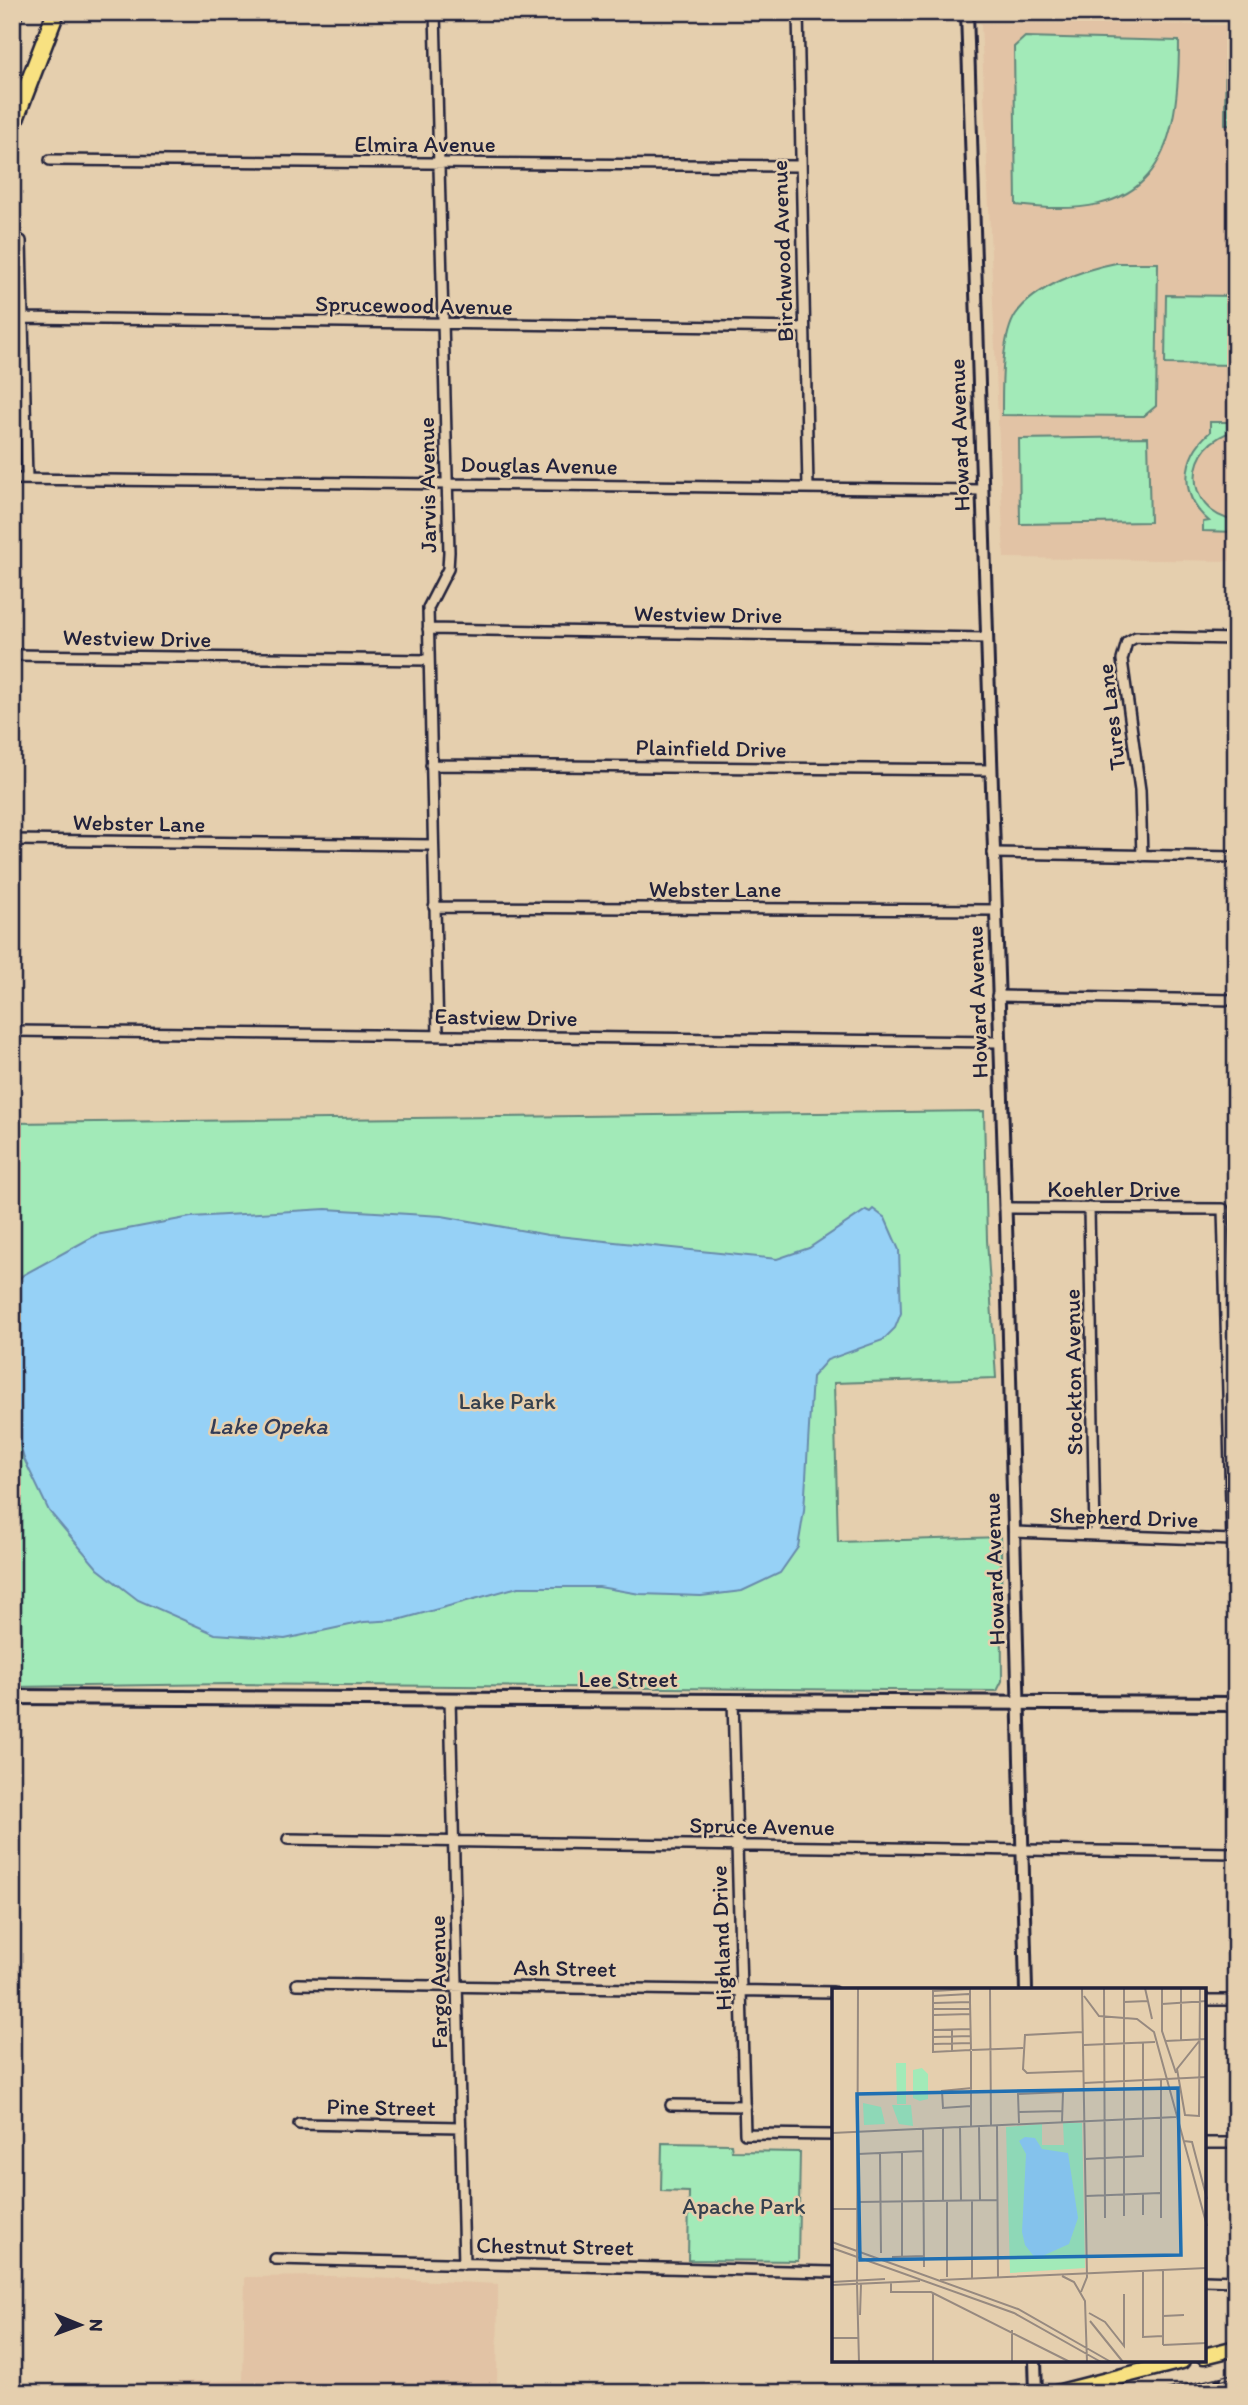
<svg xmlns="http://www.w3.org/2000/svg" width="1248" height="2405" font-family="Itim,sans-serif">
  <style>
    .built { fill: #e2c3a5 }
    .green { fill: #a2eab8; stroke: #62867a; stroke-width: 2 }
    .water { fill: #96d1f6; stroke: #688bab; stroke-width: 2 }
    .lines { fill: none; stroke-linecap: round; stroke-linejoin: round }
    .minor-casing { stroke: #22223b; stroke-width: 14 }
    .tertiary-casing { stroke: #22223b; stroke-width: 16 }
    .secondary-casing { stroke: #22223b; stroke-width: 18 }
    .primary-casing { stroke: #22223b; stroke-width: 19 }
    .motorway-casing { stroke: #22223b; stroke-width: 21 }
    .minor { stroke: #e5cfae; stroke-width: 9 }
    .tertiary { stroke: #e5cfae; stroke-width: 10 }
    .secondary { stroke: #e5cfae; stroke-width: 12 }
    .primary { stroke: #f8e181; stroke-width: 14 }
    .motorway { stroke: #f8e181; stroke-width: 16 }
    .rail-casing { stroke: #22223b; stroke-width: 5 }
    .rail { stroke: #e5cfae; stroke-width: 2.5; stroke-dasharray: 8; stroke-linecap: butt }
    .labels { text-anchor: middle; stroke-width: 5; stroke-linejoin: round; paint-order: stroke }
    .street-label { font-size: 23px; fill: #22223b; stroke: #e5cfae }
    .park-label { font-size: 23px; fill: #35404e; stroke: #e5cfae }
    .water-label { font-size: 24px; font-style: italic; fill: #333c57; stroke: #e5cfae }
    .inset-road { fill: none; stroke: #978a80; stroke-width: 2 }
    .view { fill: #1f6fb2; fill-opacity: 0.15; stroke: #1f6fb2; stroke-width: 3.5 }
    .inset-edge { fill: none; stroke: #22223b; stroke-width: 3.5 }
  </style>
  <rect width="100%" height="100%" fill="#e5cfae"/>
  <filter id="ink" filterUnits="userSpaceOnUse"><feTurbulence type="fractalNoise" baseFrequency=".0143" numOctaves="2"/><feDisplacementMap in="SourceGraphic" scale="14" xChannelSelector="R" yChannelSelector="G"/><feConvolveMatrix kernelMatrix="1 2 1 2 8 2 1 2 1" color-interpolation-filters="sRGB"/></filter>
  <g filter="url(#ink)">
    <path class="built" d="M981,23L1236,25V561L1004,558Z
      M330,2276L498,2284L497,2393H12V2387L243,2380L245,2277Z"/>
    <path class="green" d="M1025,37L1179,41C1179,163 1151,223 1016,205L1014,47Z
      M1226,37L1236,38V125L1225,124Z
      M1116,263H1158L1156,406L1144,416L1002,415C1002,388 1001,336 1016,314C1035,286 1085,269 1116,263Z
      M1166,295L1236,296V365L1165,364Z
      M1210,422H1236V431C1183,442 1181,512 1236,521V532L1203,531V522L1209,521C1179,496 1181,457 1210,432Z
      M1148,437L1150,522L1020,524L1019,439Z
      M984,1111L987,1240L996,1378L834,1383L838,1542L1001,1537L1002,1681L997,1691L231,1684L12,1687V1123Z
      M662,2143L731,2144L732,2151L800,2152L798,2261L688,2260L689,2192L661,2191Z"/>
    <path class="water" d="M326,1209L442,1216L548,1235L777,1259L809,1248L866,1210L870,1212L873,1209L885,1218L899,1250L901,1313L895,1328L883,1340L827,1360L812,1377L804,1511L798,1547L780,1573L742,1591L701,1596L640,1594L599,1587H518L398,1620L364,1622L285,1639L215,1634L138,1600L98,1569L49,1511L24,1459L12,1417V1285L23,1275L96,1235L191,1217Z"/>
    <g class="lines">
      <g class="minor-casing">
        <path id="minor" d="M435,12L449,552L448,569L428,608L438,1035
          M798,12L808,488
          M50,160L799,166
          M21,241L27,479
          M23,318L804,328
          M12,479L982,490
          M428,629L987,638
          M12,655L429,660
          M431,765L990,770
          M12,840L432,845
          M993,853L1236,857
          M1142,856L1140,790L1122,660L1127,642L1136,637L1236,639
          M434,907L995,910
          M997,996L1236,1000
          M12,1031L999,1042
          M1005,1208L1223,1209L1232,1540L1014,1532
          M1089,1208L1095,1535
          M450,1699L464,2264
          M733,1700L745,2134L833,2135
          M288,1839L1236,1853
          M297,1984L833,1992
          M1204,2000H1236
          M671,2105L745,2106
          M299,2124L461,2127
          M1204,2143H1236
          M275,2259L833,2272
          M1204,2280L1236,2281"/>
      </g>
      <g class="tertiary-casing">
        <path id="tertiary" d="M967,12L1006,1223L1026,1990
          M1035,2361L1036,2393"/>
      </g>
      <g class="secondary-casing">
        <path id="secondary" d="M12,1697L1236,1704"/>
      </g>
      <g class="primary-casing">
        <path id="primary" d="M1204,2356L1236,2348
          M1056,2393L1182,2361"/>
      </g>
      <g class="motorway-casing">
        <path id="motorway" d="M12,18L14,12
          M12,127L56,12"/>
      </g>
      <use href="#minor" class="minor"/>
      <use href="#tertiary" class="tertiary"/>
      <use href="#secondary" class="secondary"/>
      <use href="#primary" class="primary"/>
      <use href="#motorway" class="motorway"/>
      <g class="rail-casing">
        <path id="rail" d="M1160,2393L1236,2375"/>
      </g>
      <use href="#rail" class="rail"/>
    </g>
  </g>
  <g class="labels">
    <g class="street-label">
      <text x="425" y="152">Elmira Avenue</text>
      <text transform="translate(782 251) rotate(-92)" y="8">Birchwood Avenue</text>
      <text transform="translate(414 305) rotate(1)" y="8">Sprucewood Avenue</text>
      <text transform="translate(959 435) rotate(-92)" y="8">Howard Avenue</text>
      <text transform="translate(539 465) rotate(1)" y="8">Douglas Avenue</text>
      <text transform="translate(427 485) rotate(-91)" y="8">Jarvis Avenue</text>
      <text transform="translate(708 614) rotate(1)" y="8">Westview Drive</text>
      <text transform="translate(137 638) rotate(1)" y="8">Westview Drive</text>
      <text transform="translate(1111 717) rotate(-97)" y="8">Tures Lane</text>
      <text transform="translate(711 748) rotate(1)" y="8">Plainfield Drive</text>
      <text transform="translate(139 823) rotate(1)" y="8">Webster Lane</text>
      <text x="715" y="897">Webster Lane</text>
      <text transform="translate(977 1002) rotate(-92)" y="8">Howard Avenue</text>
      <text transform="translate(506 1017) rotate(1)" y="8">Eastview Drive</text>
      <text x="1114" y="1197">Koehler Drive</text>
      <text transform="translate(1073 1372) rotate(-91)" y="8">Stockton Avenue</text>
      <text transform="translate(1124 1517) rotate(2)" y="8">Shepherd Drive</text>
      <text transform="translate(994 1569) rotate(-92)" y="8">Howard Avenue</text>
      <text x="628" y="1687">Lee Street</text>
      <text transform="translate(762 1826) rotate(1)" y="8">Spruce Avenue</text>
      <text transform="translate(721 1938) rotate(-92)" y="8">Highland Drive</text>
      <text transform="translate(565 1968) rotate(1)" y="8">Ash Street</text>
      <text transform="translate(438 1982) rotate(-91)" y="8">Fargo Avenue</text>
      <text transform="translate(381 2107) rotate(1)" y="8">Pine Street</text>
      <text transform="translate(555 2246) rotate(1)" y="8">Chestnut Street</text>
    </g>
    <g class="park-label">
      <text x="507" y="1409">Lake Park</text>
      <text x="744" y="2214">Apache Park</text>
    </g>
    <g class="water-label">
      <text x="268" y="1434">Lake Opeka</text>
    </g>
  </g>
  <g transform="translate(832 1988)">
    <rect width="374" height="374" fill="#e5cfae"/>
    <path d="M64,75H74V116H65ZM90,80L96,86V111L88,113L81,110V82ZM31,115L49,119L53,136L32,137ZM60,117H79L81,138L67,136ZM231,135H250L253,280L178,285L174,139L210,136V157H232Z" fill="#a2eab8"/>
    <path d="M193,149L203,150L210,161L236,165L246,230L237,256L204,271L193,257L190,244L194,166L187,153Z" fill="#96d1f6"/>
    <path class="inset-road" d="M138,0V14L139,61L138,62L101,64V3L138,1M158,0L159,137M272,0L273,230M292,0V228M313,0L320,31M330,0V43L344,85M101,8L137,6M252,8L267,28L305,31L322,44L375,238M292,14L316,13M102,15L138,14M330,16L375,13M101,21H138M102,27L139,26M120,41V63M101,42L138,41M250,44L193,47L191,81L195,85L252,83M102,49L139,48M349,52V0M368,52L345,81L353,127L367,128L368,0M333,53L375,51M102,56L139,55M252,57L323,54M140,62L191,60M252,95L375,89M139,118L111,120L110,103L140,100M187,124L230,123M187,135L186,106L231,104L230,134M165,137L166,289M128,138L129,213M139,138V63M147,138L148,212M111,139V214M91,140L92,279M0,145L344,129M352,153L360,154L375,211M70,164V269M48,165L49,265M26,166L91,163M253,171L311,168V54M254,208L328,205M140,213V290M27,214L165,212M115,214V289M0,221H26M311,227V206M329,230V91M0,254L186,321L279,374M0,260L182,325L269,374M60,269L92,268M331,282V357M311,284V349L331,348M230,288L242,294L253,313L255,374M108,292L375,280M0,294L53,291M59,294V304H99L238,374M25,295L26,0M25,296L27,374M0,297L88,293M249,304L255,289L250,0M101,305V374M257,325L273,334L292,358V306M28,327L29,296M331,328L352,327M258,333L291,374M0,350H27M331,357L375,355M180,374V342"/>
    <path class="view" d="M346,100L349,267L28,272L25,106Z"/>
    <rect width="374" height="374" class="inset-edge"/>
  </g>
  <rect width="1248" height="2405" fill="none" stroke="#e5cfae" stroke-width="42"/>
  <rect x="21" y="21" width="1206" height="2363" fill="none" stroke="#22223b" stroke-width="2.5" filter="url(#ink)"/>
  <g transform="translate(80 2325) rotate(91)" stroke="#e5cfae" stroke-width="5" paint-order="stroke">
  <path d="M0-5L12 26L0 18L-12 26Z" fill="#22223b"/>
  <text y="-10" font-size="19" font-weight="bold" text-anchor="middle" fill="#22223b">N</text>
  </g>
</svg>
